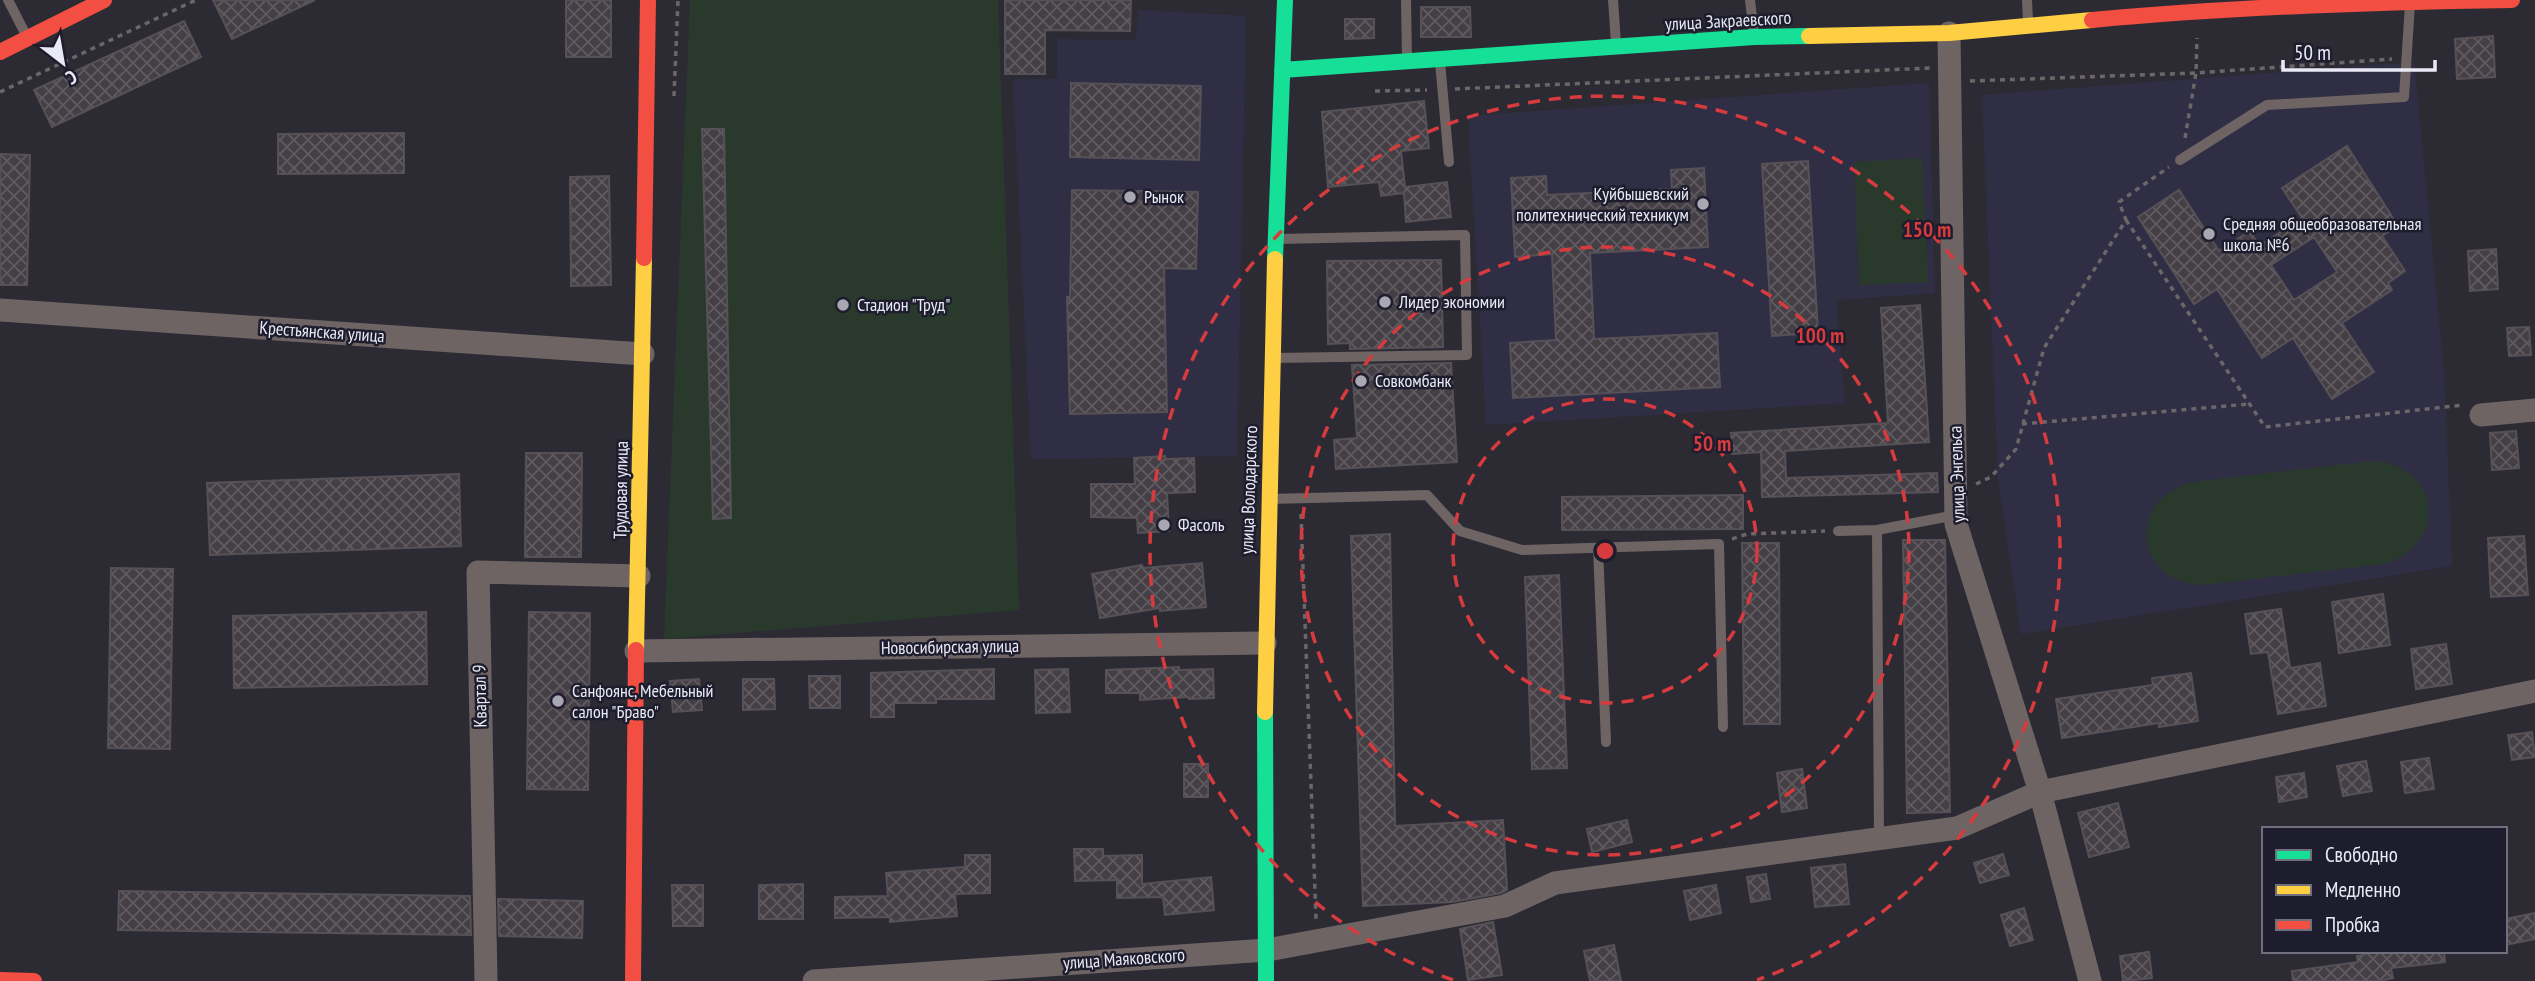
<svg xmlns="http://www.w3.org/2000/svg" width="2535" height="981" font-family="'PT Sans Narrow',sans-serif">
  <style>
    .built { fill: #302e44 }
    .grass { fill: #293a2d }
    .building { fill: url(#building-cross-hatch); stroke: #565157; stroke-width: 2; fill-rule: evenodd }
    .lines { fill: none; stroke-linecap: round; stroke-linejoin: round }
    .path { stroke: #6c6669; stroke-width: 3.5; stroke-dasharray: 5 5; stroke-linecap: butt }
    .lane { stroke: #6f6464; stroke-width: 10 }
    .street { stroke: #6f6464; stroke-width: 23 }
    .fast { stroke: #16e098; stroke-width: 16 }
    .slow { stroke: #ffcf43; stroke-width: 16 }
    .jam { stroke: #f24e42; stroke-width: 16 }
    .ring { fill: none; stroke: #d83b3d; stroke-width: 3.5; stroke-dasharray: 12 9 }
    .poi-dot { fill: #a8a7b2; stroke: #1e1d2e; stroke-width: 2.5 }
    .labels { text-anchor: middle; stroke-width: 5; stroke-linejoin: round; paint-order: stroke }
    .street-label { font-size: 18px; fill: #eaeaf6; stroke: #1e1d2e }
    .poi-label { font-size: 18px; fill: #eaeaf6; stroke: #1e1d2e; text-anchor: start }
    .centre { fill: #d83b3d; stroke: #1e1d2e; stroke-width: 3.5 }
    .ring-label { font-size: 21px; text-anchor: middle; font-weight: bold; fill: #d83b3d; stroke: #1e1d2e; stroke-width: 5; stroke-linejoin: round; paint-order: stroke }
  </style>
  <defs>
    <pattern id="building-cross-hatch" width="8" height="8" patternUnits="userSpaceOnUse" patternTransform="scale(1.75)"><rect width="8" height="8" fill="#443f45"/><path d="M0 0l8 8M0 8l8-8" fill="none" stroke="#5f5b60"/></pattern>
  </defs>
  <rect width="100%" height="100%" fill="#2c2b34"/>
  <path class="built" d="M1139,10L1246,16L1237,456L1031,459L1013,79H1057V39L1135,40Z
    M2414,62L2444,372L2452,566L2021,634L1998,478L1982,95Z
    M1929,83L1935,293L1836,300L1845,403L1486,425L1468,116Z"/>
  <path class="grass" d="M690,0H998L1019,610L664,639Z
    M1922,158L1928,282L1859,285L1854,162Z
    M2372,461C2441,464 2450,545 2383,564L2203,585C2134,582 2125,501 2192,482Z"/>
  <path class="building" d="M213,0H315L232,39Z
    M566,0H611V57H566Z
    M1005,0H1131L1130,31L1045,30V74H1005Z
    M1421,7H1470L1471,37H1421Z
    M1345,19H1374V38L1345,39Z
    M184,21L201,57L52,127L34,90Z
    M2493,36L2495,77L2457,79L2455,39Z
    M1071,83L1201,86L1199,160L1070,157Z
    M1424,101L1429,148L1401,151L1405,187L1447,182L1451,217L1406,222L1404,193L1381,196L1379,182L1328,187L1322,112Z
    M702,129H724L731,518L713,519Z
    M404,133V173L278,174V134Z
    M2347,146L2398,226L2382,236L2405,271L2388,283L2392,290L2342,323L2374,372L2332,399L2293,338L2262,358L2217,289L2194,304L2138,217L2179,190L2219,251L2250,231L2259,246L2302,218L2282,188ZM2314,237L2337,272L2294,300L2271,265Z
    M0,154L30,155L27,285H0Z
    M1808,161L1818,333L1772,336L1762,164Z
    M1704,168L1708,247L1590,253L1594,339L1717,333L1720,387L1513,398L1510,343L1556,340L1552,254L1515,257L1511,178L1546,176L1547,195L1672,189L1671,170Z
    M609,176L611,285L571,286L570,177Z
    M1072,190L1198,192L1196,269L1164,268L1167,412L1070,414L1067,297H1070Z
    M2496,249L2498,289L2470,291L2468,251Z
    M1441,260L1443,347L1350,349V343L1328,344L1327,261Z
    M1920,305L1929,442L1785,451L1786,478L1937,473L1938,492L1762,497L1761,452L1732,454L1731,433L1888,423L1881,308Z
    M2529,327L2531,355L2509,356L2507,328Z
    M1451,363L1457,462L1336,469L1334,440L1357,438L1352,365Z
    M2516,431L2519,468L2492,470L2490,433Z
    M526,453H582L581,557H525Z
    M1165,456L1166,459L1194,458L1195,492L1167,493L1169,531L1138,533L1137,518L1091,517V484H1135L1134,458Z
    M459,474L461,546L210,555L207,483Z
    M1743,495V529L1562,530V497Z
    M1390,534L1395,826L1503,820L1507,890L1501,893L1452,902L1363,906L1351,536Z
    M2524,536L2528,595L2491,597L2488,538Z
    M1903,540H1945L1950,812L1907,813Z
    M1742,543H1779L1780,724H1744Z
    M1202,563L1206,607L1160,611V608L1100,618L1092,574L1142,565L1143,568Z
    M111,568L173,569L170,749L108,748Z
    M1559,575L1567,768L1532,769L1525,577Z
    M2383,594L2390,645L2339,653L2332,602Z
    M2281,609L2290,668L2320,663L2326,706L2278,714L2268,652L2251,654L2245,614Z
    M426,612L427,684L234,688L233,616Z
    M529,612L590,613L588,790L527,789Z
    M2446,644L2452,684L2416,689L2411,649Z
    M1179,667V670L1213,669L1214,698L1189,699V697L1140,700V693H1106V670Z
    M994,669V699H936V703H894V717H871V673Z
    M1068,669L1070,712L1036,713L1035,670Z
    M2191,673L2198,721L2159,727V723L2062,738L2056,699L2153,685L2152,678Z
    M809,676H840V708H810Z
    M699,679L702,710L673,712L670,681Z
    M743,679H774L775,709L743,710Z
    M2532,732L2535,757L2512,760L2508,735Z
    M2429,758L2434,789L2405,793L2401,762Z
    M2366,761L2372,791L2343,796L2337,766Z
    M1184,764H1208V797H1184Z
    M1802,769L1807,808L1782,812L1777,773Z
    M2304,773L2307,797L2279,802L2276,777Z
    M2118,803L2129,847L2089,857L2078,813Z
    M1627,820L1632,842L1592,852L1587,829Z
    M1074,849H1103V856L1142,855V884L1211,877L1214,910L1165,915L1163,897L1117,898V880L1075,881Z
    M2003,854L2009,875L1980,883L1974,863Z
    M965,855H990V893L955,894L957,916L890,922V917L835,918V897L888,896L886,873L965,867Z
    M1845,864L1849,904L1815,907L1811,868Z
    M1766,874L1770,899L1751,902L1747,877Z
    M803,884V919H759V885Z
    M672,885H703V926H673Z
    M1716,885L1721,913L1690,920L1684,891Z
    M119,891L470,896L471,935L118,930Z
    M498,899L583,901L582,938L499,936Z
    M2024,908L2033,940L2010,946L2001,915Z
    M2535,913V939L2505,945V919Z
    M1493,922L1502,975L1468,980L1460,929Z
    M1614,945L1621,981H1590L1584,951Z
    M2380,951H2444L2445,962L2391,968L2393,978L2380,981H2293L2292,971L2358,962L2357,956Z
    M2149,952L2152,978L2123,981L2120,956Z"/>
  <g class="lines">
    <path class="path" d="M1970,81L2196,73L2392,59
      M1455,89L1930,68
      M1375,91L1427,90
      M0,92L196,0
      M674,96L678,0
      M2185,138L2196,73L2197,38
      M2126,220L2265,427L2463,405
      M2022,424L2249,404
      M1976,484L1991,477L2016,449L2044,348L2126,220L2119,202L2169,167
      M1301,514L1316,919
      M1732,539L1747,534L1825,531"/>
    <path class="lane" d="M8,0L26,35
      M1406,0L1407,60
      M1613,0L1616,43
      M1750,0L1754,34
      M2027,0L2028,22
      M1440,62L1449,162
      M2180,160L2267,105L2404,97L2410,4
      M1274,358L1467,355L1465,235L1278,239
      M1270,499L1427,495L1460,531L1522,550L1719,544L1723,727
      M1838,531L1877,530
      M1598,548L1606,742
      M1879,839L1877,530L1956,515"/>
    <path class="street" d="M1949,33L1956,524L2040,792L2090,981
      M0,310L643,354
      M2481,415L2535,410
      M636,651L1265,643
      M486,981L478,572L639,576
      M814,981L1267,950L1505,906L1555,883L1957,828L2040,792L2535,691"/>
    <path class="fast" d="M1282,70L1754,37L1809,36
      M1275,259L1285,0
      M1265,712L1266,981"/>
    <path class="slow" d="M1809,36L1949,33L2092,20
      M636,650L644,258
      M1265,712L1275,259"/>
    <path class="jam" d="M2092,20C2231,7 2372,2 2512,0
      M0,52L104,0
      M644,258L648,0
      M0,980L34,981
      M633,981L636,650"/>
  </g>
  <g class="ring">
    <circle cx="1605" cy="551" r="152"/>
    <circle cx="1605" cy="551" r="304"/>
    <path d="M1453 980A455 455 0 1 1 1757 980"/>
  </g>
  <g class="poi-dot">
    <circle cx="1130" cy="197" r="7"/>
    <circle cx="1703" cy="204" r="7"/>
    <circle cx="2209" cy="234" r="7"/>
    <circle cx="1385" cy="302" r="7"/>
    <circle cx="843" cy="305" r="7"/>
    <circle cx="1361" cy="381" r="7"/>
    <circle cx="1164" cy="525" r="7"/>
    <circle cx="558" cy="701" r="7"/>
  </g>
  <g class="labels">
    <g class="street-label">
      <text transform="translate(1728 21) rotate(-3)" y="6">улица Закраевского</text>
      <text transform="translate(322 332) rotate(4)" y="6">Крестьянская улица</text>
      <text transform="translate(1957 474) rotate(-92)" y="6">улица Энгельса</text>
      <text transform="translate(621 490) rotate(-89)" y="6">Трудовая улица</text>
      <text transform="translate(1249 490) rotate(-88)" y="6">улица Володарского</text>
      <text transform="translate(950 647) rotate(-1)" y="6">Новосибирская улица</text>
      <text transform="translate(480 696) rotate(-91)" y="6">Квартал 9</text>
      <text transform="translate(1124 959) rotate(-4)" y="6">улица Маяковского</text>
    </g>
    <g class="poi-label">
      <text x="1689" y="200" text-anchor="end">Куйбышевский<tspan x="1689" dy="21">политехнический техникум</tspan></text>
      <text x="1144" y="203">Рынок</text>
      <text x="2223" y="230">Средняя общеобразовательная<tspan x="2223" dy="21">школа №6</tspan></text>
      <text x="1399" y="308">Лидер экономии</text>
      <text x="857" y="311">Стадион "Труд"</text>
      <text x="1375" y="387">Совкомбанк</text>
      <text x="1178" y="531">Фасоль</text>
      <text x="572" y="697">Санфоянс, Мебельный<tspan x="572" dy="21">салон "Браво"</tspan></text>
    </g>
  </g>
  <circle cx="1605" cy="551" r="10" class="centre"/>
  <g class="ring-label">
    <text x="1927" y="237">150 m</text>
    <text x="1820" y="343">100 m</text>
    <text x="1712" y="451">50 m</text>
  </g>
  <rect x="2262" y="827" width="245" height="126" fill="#1e1d2e" stroke="#706f7e" stroke-width="2"/>
  <rect x="2276" y="850" width="35" height="10" fill="#16e098" stroke="#706f7e" stroke-width="2"/>
  <text x="2325" y="862" font-size="21" fill="#eaeaf6">Свободно</text>
  <rect x="2276" y="885" width="35" height="10" fill="#ffcf43" stroke="#706f7e" stroke-width="2"/>
  <text x="2325" y="897" font-size="21" fill="#eaeaf6">Медленно</text>
  <rect x="2276" y="920" width="35" height="10" fill="#f24e42" stroke="#706f7e" stroke-width="2"/>
  <text x="2325" y="932" font-size="21" fill="#eaeaf6">Пробка</text>
  <g transform="translate(63 63) rotate(149)" stroke="#1e1d2e" stroke-width="5" paint-order="stroke">
  <path d="M0-5L12 26L0 18L-12 26Z" fill="#eaeaf6"/>
  <text y="-10" font-size="19" font-weight="bold" text-anchor="middle" fill="#eaeaf6">С</text>
  </g>
  <path d="M2283 60v10h152v-10" fill="none" stroke="#eaeaf6" stroke-width="3.5"/>
  <text x="2294" y="60" font-size="21" fill="#eaeaf6" stroke="#1e1d2e" stroke-width="5" paint-order="stroke">50 m</text>
</svg>
